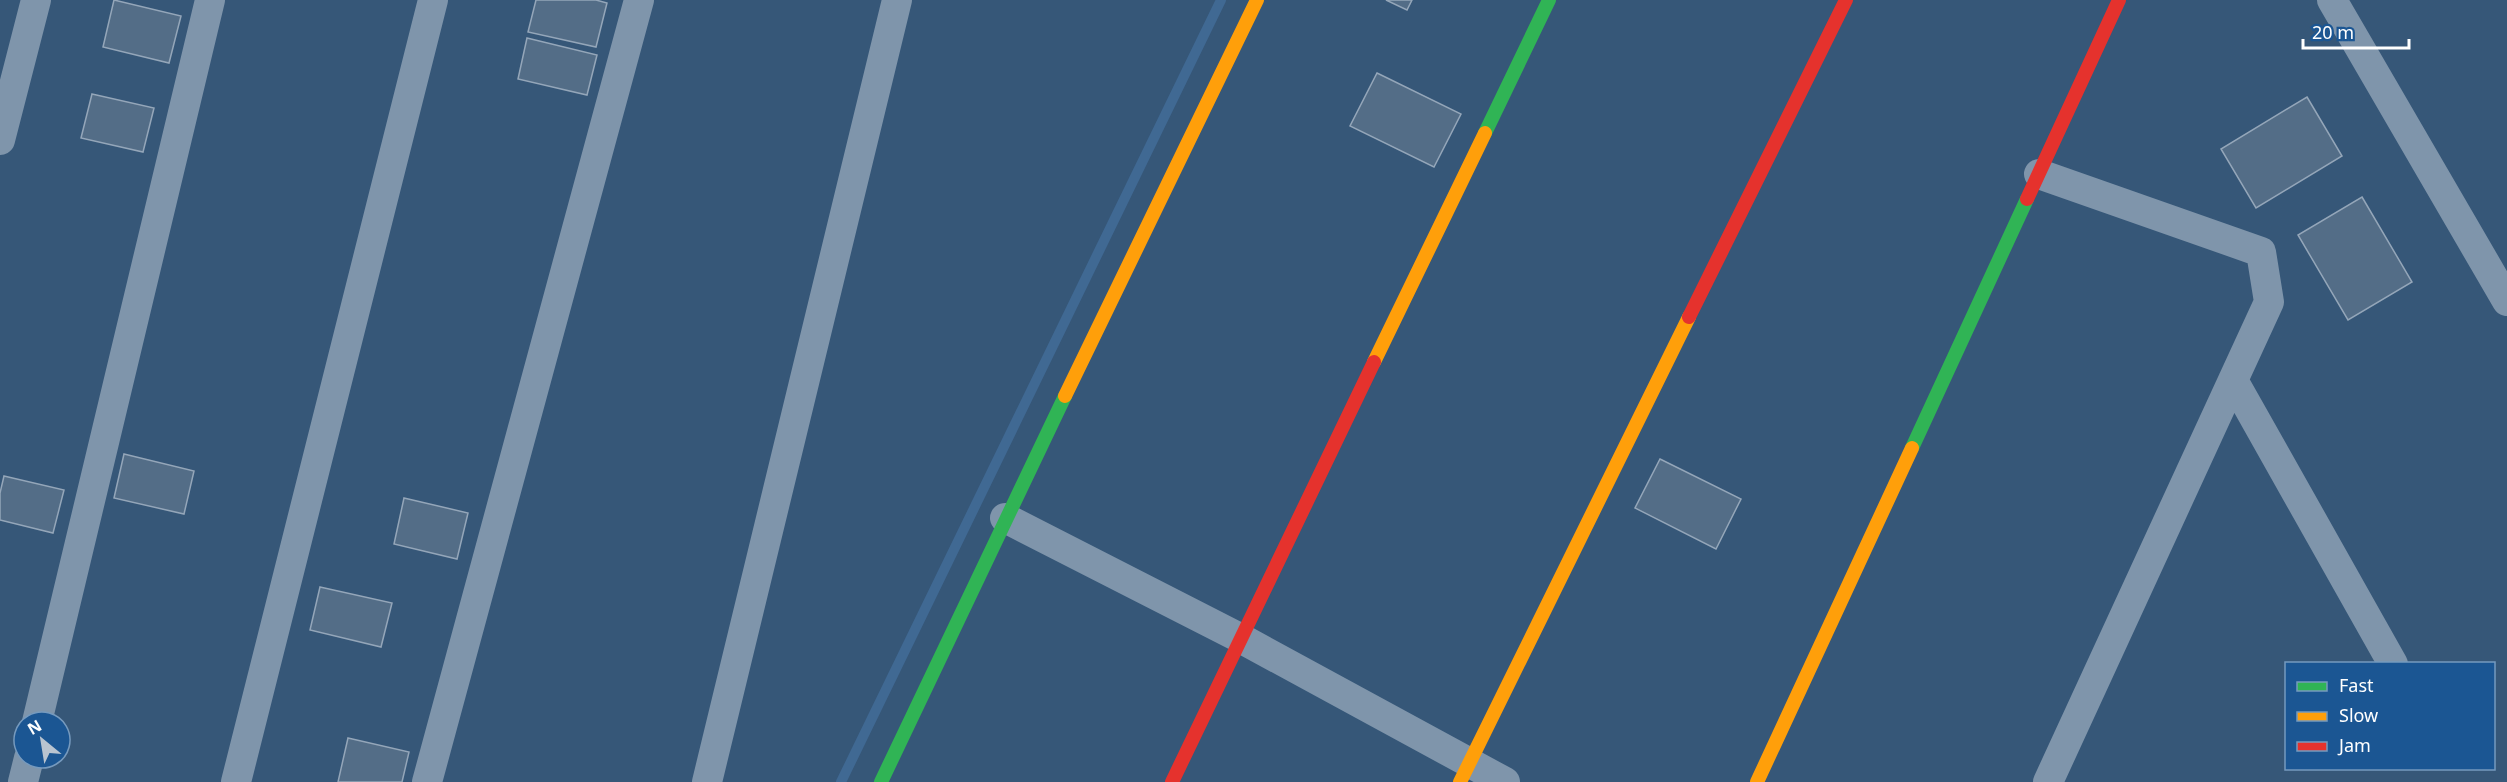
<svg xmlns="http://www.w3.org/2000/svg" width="2507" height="782" font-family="'Noto Sans',sans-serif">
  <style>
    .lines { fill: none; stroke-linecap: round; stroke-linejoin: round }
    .stream { stroke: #406993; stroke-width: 10 }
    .building { fill: #536d87; stroke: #94a6b9; stroke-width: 1.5 }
    .street { stroke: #7f95ab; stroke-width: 30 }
    .fast { stroke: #30b455; stroke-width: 14 }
    .slow { stroke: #ff9f0a; stroke-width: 14 }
    .jam { stroke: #e5322d; stroke-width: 14 }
  </style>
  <rect width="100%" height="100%" fill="#365778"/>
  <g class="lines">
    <path class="stream" d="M841,782L1221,0"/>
  </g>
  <path class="building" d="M114,0L181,16L169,63L103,47Z
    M536,0H596L607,3L596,47L528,32Z
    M1386,0H1412L1407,10Z
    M527,38L597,55L587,95L518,79Z
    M1377,73L1461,114L1434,167L1350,126Z
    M92,94L154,108L143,152L81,138Z
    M2307,97L2342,156L2256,208L2221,149Z
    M2362,197L2412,282L2348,320L2298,235Z
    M124,454L194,471L184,514L114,498Z
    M1660,459L1741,499L1716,549L1635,508Z
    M4,476L64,490L53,533L0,520V493Z
    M404,498L468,513L457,559L394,544Z
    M320,587L392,603L381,647L310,630Z
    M348,738L409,752L402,782H338Z"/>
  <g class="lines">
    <path class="street" d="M2332,0L2507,301
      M0,140L36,0
      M2039,174L2261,252L2269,302L2048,782
      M2233,380L2393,664
      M1005,518L1242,639L1505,782
      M37,722L210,0
      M23,782L29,758
      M236,782L433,0
      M427,782L639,0
      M707,782L897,0"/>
    <path class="fast" d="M1485,133L1549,0
      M1912,448L2027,199
      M881,782L1065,396"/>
    <path class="slow" d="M1374,362L1485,133
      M1065,396L1257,0
      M1460,782L1689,317
      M1757,782L1912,448"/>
    <path class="jam" d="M2027,199L2119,0
      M1689,317L1846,0
      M1172,782L1374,362"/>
  </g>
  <rect x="2285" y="662" width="210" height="108" fill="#1b5693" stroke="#769abe" stroke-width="1.5"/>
  <rect x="2297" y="682" width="30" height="9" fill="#30b455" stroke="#769abe" stroke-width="1.5"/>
  <text x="2339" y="692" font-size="18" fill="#ffffff">Fast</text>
  <rect x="2297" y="712" width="30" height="9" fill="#ff9f0a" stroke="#769abe" stroke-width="1.5"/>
  <text x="2339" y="722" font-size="18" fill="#ffffff">Slow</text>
  <rect x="2297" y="742" width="30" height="9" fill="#e5322d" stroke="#769abe" stroke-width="1.5"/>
  <text x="2339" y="752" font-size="18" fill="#ffffff">Jam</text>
  <g transform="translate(42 740) rotate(330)"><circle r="28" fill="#1b5693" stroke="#769abe" stroke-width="1.5"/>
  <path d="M0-4.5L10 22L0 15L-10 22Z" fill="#b9c4d0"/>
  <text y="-9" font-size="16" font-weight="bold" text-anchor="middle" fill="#ffffff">N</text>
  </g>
  <path d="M2303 39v9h106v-9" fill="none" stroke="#ffffff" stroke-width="3"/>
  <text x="2312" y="39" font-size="18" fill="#ffffff" stroke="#1b5693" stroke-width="4.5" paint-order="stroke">20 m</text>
</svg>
